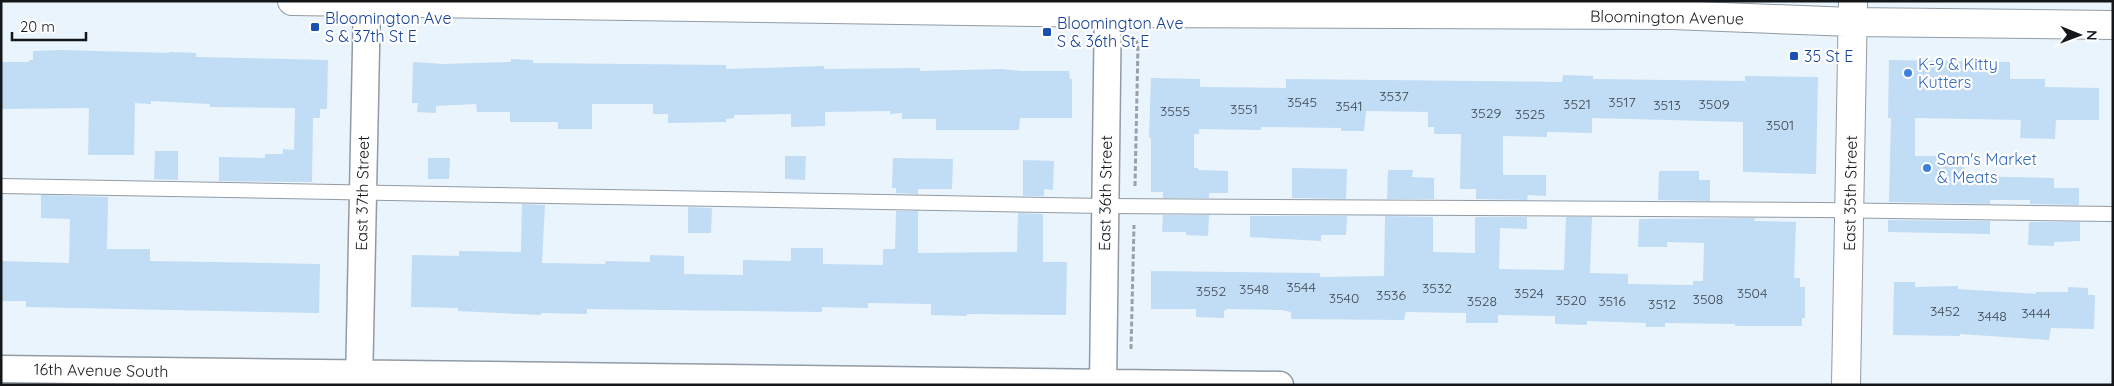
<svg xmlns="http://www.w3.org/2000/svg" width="2114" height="386" font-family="Quicksand,sans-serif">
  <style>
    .building { fill: #c1dcf5 }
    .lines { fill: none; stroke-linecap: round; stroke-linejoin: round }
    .service-casing { stroke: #929ba3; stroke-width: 16 }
    .minor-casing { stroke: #929ba3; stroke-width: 29 }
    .tertiary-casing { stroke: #929ba3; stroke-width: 30 }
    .path { stroke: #99a1a8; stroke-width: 3; stroke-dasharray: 5 2.5; stroke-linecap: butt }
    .service { stroke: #fff; stroke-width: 14 }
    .minor { stroke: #fff; stroke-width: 26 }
    .tertiary { stroke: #fff; stroke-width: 28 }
    .transit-dot { fill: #1a4fb4; stroke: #fff; stroke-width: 2 }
    .shop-dot { fill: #3f7fe0; stroke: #fff; stroke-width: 2 }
    .labels { text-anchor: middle; stroke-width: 4.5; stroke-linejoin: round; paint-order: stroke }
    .number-label { font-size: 14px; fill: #3f4851 }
    .street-label { font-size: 16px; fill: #14171a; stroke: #fff }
    .transit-label { font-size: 16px; fill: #164399; stroke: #fff; text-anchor: start }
    .shop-label { font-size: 16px; fill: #366cbe; stroke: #fff; text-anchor: start }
  </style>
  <rect width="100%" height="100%" fill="#eaf4fd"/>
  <path class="building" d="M60,50L169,53V52L196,53V57L328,60L327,109H320V118H313L312,182L219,181V157L265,158V154H283V149L294,150L295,108L210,107V104L151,101V104L135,103L134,155H88L89,108L1,109V62H29V60H33V51Z
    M511,59L533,60V63L726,65V69L824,66V69L920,68V71L1002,69L1021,71H1069L1070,79H1072V118H1020L1019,130H936V119H902V113L890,114V111L825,112V126L791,127V114L734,115V118L726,119V122L668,123V114H653V104H592V129H558V122H510V112H477L476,104L436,106V113L417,112L418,103H412L413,62L444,64L511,62Z
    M1889,60L2010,62V79H2045V87L2099,88V120H2056L2055,139L2020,138L2021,120L1915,118V156H1965L1964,176L2054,178V188H2079V205L2030,204V200H1990V204L1889,202L1891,118H1888Z
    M1563,75L1593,76V79L1745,81V76L1818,77L1816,174L1743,172V122L1592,118V133L1547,132V137L1503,136V175H1546V196L1528,195L1527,200L1476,199V189H1460L1461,134H1434V127H1428V112L1366,111L1364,131H1341V128L1261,127V130L1199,129V134H1194V168H1198V170L1228,171V193H1209V198H1163V192H1151V138H1149L1151,78L1200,79V87L1286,88V79L1562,82Z
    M155,151H178V180L154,179Z
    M785,156H806L805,180L785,179Z
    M428,158H450L449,179H428Z
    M893,158L953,159L952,189H918V194L896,193V188H892Z
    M1023,160L1054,161L1053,190L1044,189V196H1023Z
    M1292,168L1347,169L1346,199L1292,198Z
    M1388,170H1413L1412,177L1434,178V199H1387Z
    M1659,171H1699V180H1710V201L1658,200Z
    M41,195L108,197L107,249H150V261L320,264L319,313L26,307V301H1V261L69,263L70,219L41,218Z
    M522,204L545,205L542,263L605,264L606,261L650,262V255L684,256V274L743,275V260L791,261V248H823V264L883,265V249H895L896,211H918V253L1017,252L1018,213L1043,214V262H1067L1066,315L967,314V316L931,315V304L868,303V308L822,307V312L587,309V314L541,313V315L458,311V308L411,307L412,255L459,256V251L521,252Z
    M688,207L712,208L711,233H688Z
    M1163,215H1209L1208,236L1186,235V232H1162Z
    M1250,216H1347L1346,235H1321V241L1250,237Z
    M1385,216L1433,217V252L1475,253V217H1527V229L1500,228L1499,269L1564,270L1566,217H1592L1590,273L1628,274V284L1693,285V281H1703L1704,243L1667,242V247H1638L1639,219L1755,218L1754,221L1796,222L1794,278H1800V287H1805V318H1802V326H1735V324L1665,323V327H1646V323L1587,321V325L1555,324V316L1498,315V323H1466V313L1406,312L1404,320L1291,319V312L1281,310L1227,309L1224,311V318L1196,317V309H1151V271L1320,273V277L1384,276Z
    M1888,220L1990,221V234L1888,232Z
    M2029,222H2080V241L2054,242V246L2028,245Z
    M1894,282H1915V287L1958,286V289L2036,294V292H2068V287L2088,288V295H2095L2094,329L2051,328L2049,340L1960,334V336L1893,335Z"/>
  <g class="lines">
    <g class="service-casing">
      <path id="service" d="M1,186L1105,206L1821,210L2113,214"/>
    </g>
    <g class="minor-casing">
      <path id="minor" d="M1,369L1280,385
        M359,385L367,1
        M1103,385L1108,1"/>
    </g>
    <g class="tertiary-casing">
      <path id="tertiary" d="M292,1L1108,13L1672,15L1852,22L2113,25
        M1846,385L1853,1"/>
    </g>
    <path class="path" d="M1135,186L1138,45L1136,40
      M1131,349L1134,225"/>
    <use href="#service" class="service"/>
    <use href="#minor" class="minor"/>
    <use href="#tertiary" class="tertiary"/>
  </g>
  <g class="transit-dot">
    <rect x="310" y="22" width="10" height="10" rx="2.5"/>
    <rect x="1042" y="27" width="10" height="10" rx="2.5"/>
    <rect x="1789" y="51" width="10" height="10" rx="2.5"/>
  </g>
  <g class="shop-dot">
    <circle cx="1908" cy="73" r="5"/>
    <circle cx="1927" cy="168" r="5"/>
  </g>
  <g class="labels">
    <g class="number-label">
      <text x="1394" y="101">3537</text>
      <text x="1302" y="107">3545</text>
      <text x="1622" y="107">3517</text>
      <text x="1577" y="109">3521</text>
      <text x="1714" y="109">3509</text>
      <text x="1667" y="110">3513</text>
      <text x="1349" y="111">3541</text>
      <text x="1244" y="114">3551</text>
      <text x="1175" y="116">3555</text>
      <text x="1486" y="118">3529</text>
      <text x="1530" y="119">3525</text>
      <text x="1780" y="130">3501</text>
      <text x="1301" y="292">3544</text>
      <text x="1437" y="293">3532</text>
      <text x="1254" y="294">3548</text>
      <text x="1211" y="296">3552</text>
      <text x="1529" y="298">3524</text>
      <text x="1752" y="298">3504</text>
      <text x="1391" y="300">3536</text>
      <text x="1344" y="303">3540</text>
      <text x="1708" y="304">3508</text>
      <text x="1571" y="305">3520</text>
      <text x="1482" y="306">3528</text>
      <text x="1612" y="306">3516</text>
      <text x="1662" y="309">3512</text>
      <text x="1945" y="316">3452</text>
      <text x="2036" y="318">3444</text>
      <text x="1992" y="321">3448</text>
    </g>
    <g class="street-label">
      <text transform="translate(1667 17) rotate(1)" y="6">Bloomington Avenue</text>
      <text transform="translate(362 193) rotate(-89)" y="6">East 37th Street</text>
      <text transform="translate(1105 193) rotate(-89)" y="6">East 36th Street</text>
      <text transform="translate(1850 193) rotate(-89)" y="6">East 35th Street</text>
      <text transform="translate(101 370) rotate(1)" y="6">16th Avenue South</text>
    </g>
    <g class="transit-label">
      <text x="325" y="24">Bloomington Ave<tspan x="325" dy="18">S &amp; 37th St E</tspan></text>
      <text x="1057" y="29">Bloomington Ave<tspan x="1057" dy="18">S &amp; 36th St E</tspan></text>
      <text x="1804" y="62">35 St E</text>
    </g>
    <g class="shop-label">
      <text x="1918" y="70">K-9 &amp; Kitty<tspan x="1918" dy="18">Kutters</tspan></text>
      <text x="1937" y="165">Sam's Market<tspan x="1937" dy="18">&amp; Meats</tspan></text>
    </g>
  </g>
  <rect width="2114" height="386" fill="none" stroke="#14171a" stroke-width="5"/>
  <g transform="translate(2079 35) rotate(91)" stroke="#ffffff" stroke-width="4" paint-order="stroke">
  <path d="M0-4L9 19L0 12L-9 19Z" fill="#14171a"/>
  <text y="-8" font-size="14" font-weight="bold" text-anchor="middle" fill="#14171a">N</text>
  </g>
  <path d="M12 32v8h74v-8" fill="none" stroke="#14171a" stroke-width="2.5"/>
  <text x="20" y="32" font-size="15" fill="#14171a" stroke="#ffffff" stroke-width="4" paint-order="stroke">20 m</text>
</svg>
